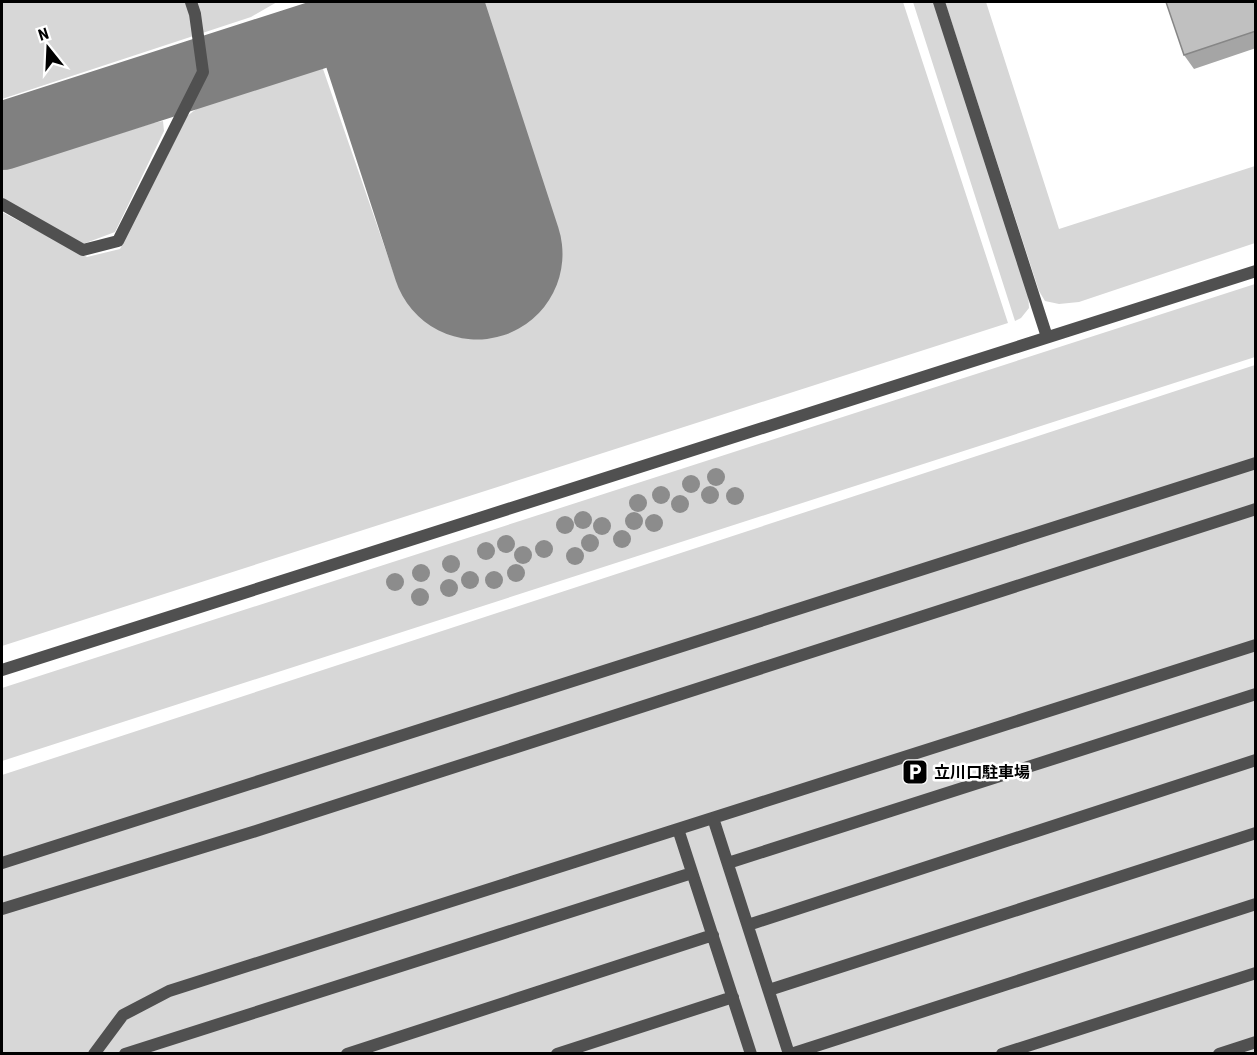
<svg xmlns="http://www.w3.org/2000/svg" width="1257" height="1055" font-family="'Roboto Condensed','Noto Sans JP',sans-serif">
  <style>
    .green { fill: #d7d7d7 }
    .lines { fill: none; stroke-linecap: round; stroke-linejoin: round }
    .taxiway { stroke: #808080; stroke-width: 68 }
    .runway { stroke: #808080; stroke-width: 171 }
    .lane { stroke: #505050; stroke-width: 12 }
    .tree { fill: #8c8c8c }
    .wall { fill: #a5a5a5 }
    .building { fill: #c0c0c0; stroke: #868686; stroke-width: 1.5 }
    .labels { text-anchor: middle; stroke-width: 5; stroke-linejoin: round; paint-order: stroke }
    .poi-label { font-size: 16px; font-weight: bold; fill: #000; stroke: #fff; text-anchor: start }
  </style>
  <rect width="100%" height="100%" fill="#fff"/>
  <path class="green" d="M2,2H277L251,17L2,99Z
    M480,2H903L1008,323L2,646V212L87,257L120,249L187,116L199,107L322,66L396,280L553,231Z
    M913,2H935L1028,292L1029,308L1021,318L1015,321Z
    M945,2H986L1059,229L1255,166V243L1079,302L1059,304L1045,301L1039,291Z
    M163,121L164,131L115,232L83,244L2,198V170L153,123Z
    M1255,284V357L2,761V688Z
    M1255,365V1053H2V775Z"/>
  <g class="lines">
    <path class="taxiway" d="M2,136L398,9"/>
    <path class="runway" d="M395,2L477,254"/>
    <path class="lane" d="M939,2L1047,337
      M2,204L83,250L118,241L203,72L195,14L191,2
      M2,670L1256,271
      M713,818L789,1054
      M678,829L751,1054
      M2,863L1256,463
      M728,863L1256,694
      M2,909L256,831L1256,509
      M748,925L1256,760
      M769,990L1256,833
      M94,1054L123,1015L169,991L1256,645
      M125,1054L692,873
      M347,1054L713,935
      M557,1054L733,997
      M791,1054L1256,904
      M1002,1054L1256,973
      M1219,1054L1256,1042"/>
  </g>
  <g class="tree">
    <circle cx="716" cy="477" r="9"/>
    <circle cx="691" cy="484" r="9"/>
    <circle cx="661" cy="495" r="9"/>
    <circle cx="710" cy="495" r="9"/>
    <circle cx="735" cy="496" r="9"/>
    <circle cx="638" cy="503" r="9"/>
    <circle cx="680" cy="504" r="9"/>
    <circle cx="583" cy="520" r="9"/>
    <circle cx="634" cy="521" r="9"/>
    <circle cx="654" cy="523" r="9"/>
    <circle cx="565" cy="525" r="9"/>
    <circle cx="602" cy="526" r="9"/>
    <circle cx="622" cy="539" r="9"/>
    <circle cx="590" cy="543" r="9"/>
    <circle cx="506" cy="544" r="9"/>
    <circle cx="544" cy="549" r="9"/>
    <circle cx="486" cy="551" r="9"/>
    <circle cx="523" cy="555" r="9"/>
    <circle cx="575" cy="556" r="9"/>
    <circle cx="451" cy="564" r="9"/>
    <circle cx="421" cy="573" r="9"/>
    <circle cx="516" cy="573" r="9"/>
    <circle cx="470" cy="580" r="9"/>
    <circle cx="494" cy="580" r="9"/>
    <circle cx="395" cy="582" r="9"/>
    <circle cx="449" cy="588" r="9"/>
    <circle cx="420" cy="597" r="9"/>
  </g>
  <path class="wall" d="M1256,2V48L1194,69L1184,55Z"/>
  <path class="building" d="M1166,2H1256V31L1184,55Z"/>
  <defs>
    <g id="parking-square" transform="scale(1.35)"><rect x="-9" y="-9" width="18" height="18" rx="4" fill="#000" stroke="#fff"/><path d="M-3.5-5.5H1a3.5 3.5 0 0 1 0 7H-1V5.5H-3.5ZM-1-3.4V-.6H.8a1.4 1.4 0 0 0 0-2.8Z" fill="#fff"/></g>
  </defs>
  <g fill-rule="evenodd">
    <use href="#parking-square" x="915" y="772"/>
  </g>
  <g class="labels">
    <g class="poi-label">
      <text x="934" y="778">立川口駐車場</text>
    </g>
  </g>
  <rect width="1257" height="1055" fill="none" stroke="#000000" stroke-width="6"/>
  <g transform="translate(48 48) rotate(342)" stroke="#ffffff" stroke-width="4.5" paint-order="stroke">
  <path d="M0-4.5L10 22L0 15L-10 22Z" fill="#000000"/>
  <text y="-9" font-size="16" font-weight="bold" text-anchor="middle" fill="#000000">N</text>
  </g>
</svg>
